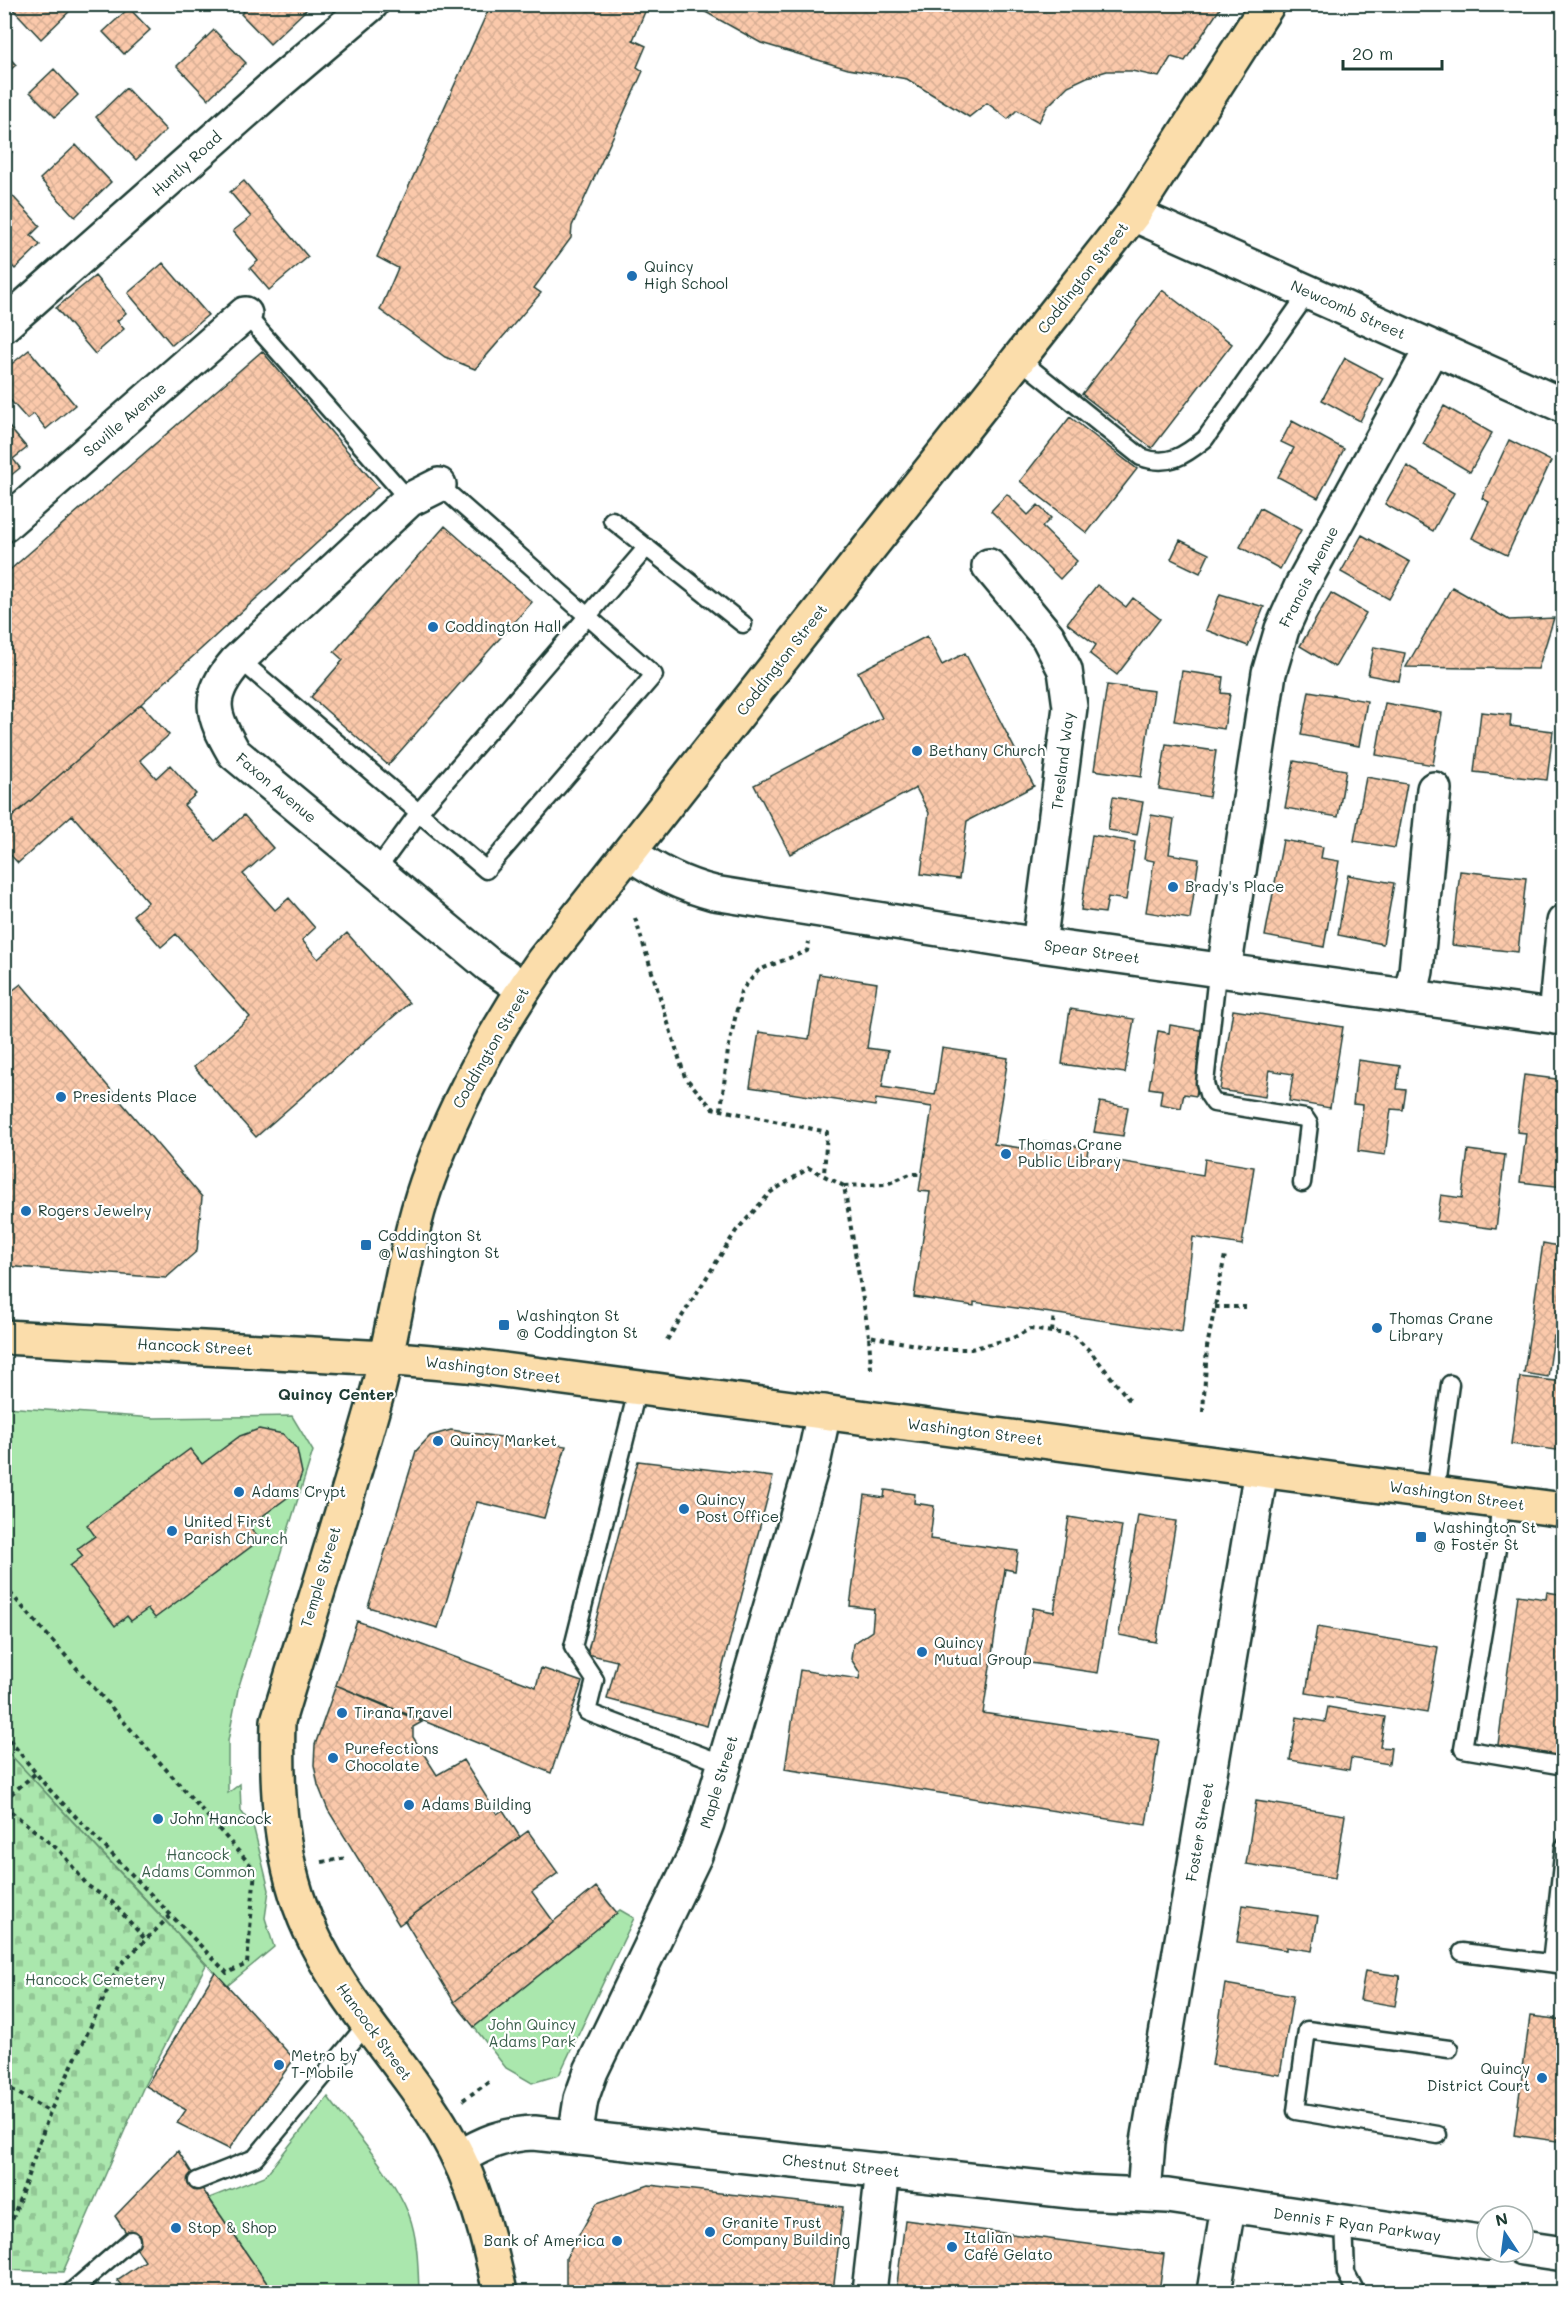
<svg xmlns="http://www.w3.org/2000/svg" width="1568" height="2297" font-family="Mali,sans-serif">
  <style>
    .green { fill: #aae7ad; stroke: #649270; stroke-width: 1.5 }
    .cemetery { fill: url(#cemetery-stones); stroke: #649270; stroke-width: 1.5 }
    .building { fill: url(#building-cross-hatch); stroke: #1f3d34; stroke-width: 1.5 }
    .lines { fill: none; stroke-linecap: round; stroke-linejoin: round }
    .lane-casing { stroke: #1f3d34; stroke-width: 21 }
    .street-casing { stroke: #1f3d34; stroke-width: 38 }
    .secondary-casing { stroke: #1f3d34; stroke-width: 38 }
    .primary-casing { stroke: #1f3d34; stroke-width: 38 }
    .path { stroke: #1f3d34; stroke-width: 4; stroke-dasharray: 4.5 4.5; stroke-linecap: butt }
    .lane { stroke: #fff; stroke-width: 16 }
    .street { stroke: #fff; stroke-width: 33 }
    .secondary { stroke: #fff; stroke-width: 33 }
    .primary { stroke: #fbddab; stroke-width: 33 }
    .poi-dot { fill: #1f6fb2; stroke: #fff; stroke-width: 2 }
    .labels { text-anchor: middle; stroke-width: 4.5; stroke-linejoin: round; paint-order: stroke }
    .street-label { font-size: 15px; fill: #1f3d34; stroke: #fff }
    .poi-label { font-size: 15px; fill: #1f3d34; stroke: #fff; text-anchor: start }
    .park-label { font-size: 15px; fill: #3b5f4c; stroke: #fff }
    .neighbourhood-label { font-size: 16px; font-weight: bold; fill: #1f3d34; stroke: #fff }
  </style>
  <defs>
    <pattern id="cemetery-stones" width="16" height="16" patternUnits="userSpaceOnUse" patternTransform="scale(1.5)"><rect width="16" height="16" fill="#aae7ad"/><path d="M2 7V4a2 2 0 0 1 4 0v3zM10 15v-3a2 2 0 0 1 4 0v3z" fill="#92c795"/></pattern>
    <pattern id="building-cross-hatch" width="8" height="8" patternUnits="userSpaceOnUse" patternTransform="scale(1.5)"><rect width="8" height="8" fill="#fbc9ab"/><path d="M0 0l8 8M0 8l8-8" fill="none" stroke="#d7ae94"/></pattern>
  </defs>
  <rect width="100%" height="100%" fill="#fff"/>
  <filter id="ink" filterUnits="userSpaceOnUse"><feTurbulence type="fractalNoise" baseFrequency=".0167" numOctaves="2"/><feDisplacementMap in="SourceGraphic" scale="12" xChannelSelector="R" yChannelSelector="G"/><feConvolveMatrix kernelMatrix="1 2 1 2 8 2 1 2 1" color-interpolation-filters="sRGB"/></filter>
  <g filter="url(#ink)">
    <path class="green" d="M5,1407L154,1418L292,1416L313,1451L238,1689L228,1741V1793L240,1784L241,1811L254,1829L269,1890L265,1918L274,1947L227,1986L5,1749Z
      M620,1910L634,1918L559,2075L532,2083L506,2068L474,2027Z
      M328,2097C355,2134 392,2172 409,2215C418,2239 418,2267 419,2292H273L209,2198L265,2176Z"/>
    <path class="cemetery" d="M5,1749L206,1965L144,2086L63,2272L5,2270Z"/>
    <path class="building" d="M8,4H77L41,39Z
      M251,4H303L307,9L270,44L241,14Z
      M491,4H551L562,9L563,4H656L653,10L647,7L633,40L646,46L637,67L643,71L572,226L571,238L534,288L541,293L475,369L445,357L380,310L398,268L377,257Z
      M691,4H1223L1185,61L1171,57L1159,77L1132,71H1107L1087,77L1068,86L1047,107L1039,122L1017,110L1008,119L987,103L969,117L907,79L848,69L761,43Z
      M129,8L150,30L124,54L103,32Z
      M214,30L246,63L208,99L177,66Z
      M4,52L16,65L4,75Z
      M54,69L78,95L55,117L30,92Z
      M126,88L166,130L136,160L96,117Z
      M4,144L12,152L4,159Z
      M76,145L111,182L75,217L40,179Z
      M244,181L308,257L269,290L250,268L258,261L233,231L251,217L230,192Z
      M8,191L40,226L31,235L40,245L15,269L4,258V195Z
      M163,263L208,315L172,345L128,293Z
      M95,276L126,313L117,321L124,329L95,354L56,308Z
      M1162,290L1232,344L1152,448L1082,394Z
      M29,350L75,405L46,429L34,414L27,419L4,393V370Z
      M262,351L378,487L141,704L4,824V575Z
      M1345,358L1383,378L1360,421L1322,400Z
      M1444,406L1492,433L1470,472L1423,444Z
      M1070,417L1137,469L1087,533L1020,481Z
      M4,421L27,448L13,459L20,468L4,481Z
      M1292,421L1344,449L1318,498L1278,477L1294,448L1281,442Z
      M1509,440L1551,461L1507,555L1472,538L1489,502L1482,498Z
      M1407,466L1454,493L1433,531L1385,504Z
      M1007,494L1028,515L1038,505L1051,518L1042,527L1077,561L1060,579L991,511Z
      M1260,508L1301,530L1280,569L1240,547Z
      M445,526L532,602L388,765L311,697L343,660L334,652Z
      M1362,535L1410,562L1389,599L1341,572Z
      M1180,540L1209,554L1200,573L1171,559Z
      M1097,585L1126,607L1133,598L1160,619L1117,675L1090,654L1096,645L1067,623Z
      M1452,587L1509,620L1554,618L1538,669L1406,667Z
      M1331,593L1366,613L1335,667L1300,646Z
      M1220,594L1264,607L1248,646L1206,630Z
      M927,636L942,665L965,653L1034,786L967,821L959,879L921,874L929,813L916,788L790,854L754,785L882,718L858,672Z
      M1374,647L1405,653L1399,681L1368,675Z
      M1182,671L1223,677L1221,693L1230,694L1224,729L1174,721Z
      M1107,685L1154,691L1141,777L1094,770Z
      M1309,691L1367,701L1359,746L1301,735Z
      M1385,703L1442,713L1433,765L1376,755Z
      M141,704L169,735L140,760L156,778L170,765L196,794L184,805L215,841L244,815L273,848L243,874L275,910L289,898L315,928L302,940L318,959L347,933L409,1003L256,1137L194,1067L250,1017L176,934L161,947L133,915L148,902L72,815L18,863L4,848V824Z
      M1481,712L1511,715L1510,726L1553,731L1547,780L1474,772Z
      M1166,744L1216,751L1209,797L1159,789Z
      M1294,761L1346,770L1338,817L1285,808Z
      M1366,777L1407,784L1395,848L1354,841Z
      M1113,797L1143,802L1137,835L1108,830Z
      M1151,815L1174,819L1169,854L1199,859L1190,919L1146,912L1154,861L1144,859Z
      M1092,835L1135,842L1126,900L1108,897L1105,913L1081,910Z
      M1283,840L1323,847L1321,858L1339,861L1324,947L1265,936Z
      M1460,871L1526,878L1518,952L1452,945Z
      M1348,875L1394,883L1383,944L1338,935Z
      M819,974L877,983L867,1048L888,1051L882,1087L935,1095L942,1048L1008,1058L994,1144L1042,1151L1044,1141L1088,1148L1087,1156L1203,1175L1205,1159L1254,1167L1242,1245L1193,1237L1182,1332L974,1302V1306L914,1297L930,1192L919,1191L932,1107L876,1099L875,1106L750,1087L759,1032L809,1039Z
      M21,984L202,1197L197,1251L166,1278L4,1266V993L8,994Z
      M1070,1009L1134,1019L1125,1073L1062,1064Z
      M1233,1010L1343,1027L1330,1108L1289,1101L1293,1074L1269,1070L1265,1097L1220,1090Z
      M1170,1025L1206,1031L1196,1096L1184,1094L1181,1108L1160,1104L1162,1090L1149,1088L1158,1031L1169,1033Z
      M1358,1060L1400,1066L1397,1089L1406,1090L1403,1110L1391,1109L1385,1155L1358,1151L1363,1105L1353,1104Z
      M1524,1075L1564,1080V1187L1520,1182L1526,1133L1517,1132Z
      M1100,1102L1128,1107L1123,1136L1094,1132Z
      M1468,1150L1505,1155L1496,1229L1437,1221L1441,1195L1462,1198Z
      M1543,1243L1564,1247L1560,1299L1564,1300V1337L1554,1336L1548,1377L1524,1373Z
      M1520,1377L1564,1382V1451L1511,1444Z
      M259,1429L283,1434L297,1449L302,1473L295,1492L249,1526L260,1540L155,1618L148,1609L131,1621L127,1616L115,1626L70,1566L83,1556L77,1549L95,1536L87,1525L190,1449L202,1464L240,1436Z
      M451,1430L566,1446L544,1518L477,1502L438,1628L368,1607L416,1451L430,1436Z
      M638,1461L773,1477L707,1726L607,1699L617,1661L587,1654Z
      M885,1490L915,1494L914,1503L934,1506L930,1539L1018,1551L1015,1571L1005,1569L983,1713L1159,1740L1146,1825L785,1769L800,1670L859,1679L860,1673L851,1659L853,1644L872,1631L874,1609L850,1606L865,1495L884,1498Z
      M1138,1515L1176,1521L1156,1642L1119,1635Z
      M1069,1517L1122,1526L1098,1673L1024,1662L1033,1608L1054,1612Z
      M1547,1592L1564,1595V1761L1497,1752L1518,1595L1546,1599Z
      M357,1621L536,1687L541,1668L582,1682L551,1773L336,1685Z
      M1317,1627L1438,1647L1427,1713L1306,1693Z
      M336,1685L422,1722L413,1727V1737L437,1775L463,1760L497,1814L503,1810L520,1837L399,1925L328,1810L318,1785L314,1765L315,1745Z
      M1328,1707L1385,1717L1380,1747L1391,1748L1389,1764L1351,1758L1349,1770L1290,1760L1297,1717L1325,1722Z
      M1256,1801L1345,1815L1335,1878L1246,1864Z
      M528,1831L558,1873L532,1892L554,1922L454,2002L405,1921Z
      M596,1887L617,1913L474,2027L454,2002Z
      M1243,1905L1318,1916L1312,1951L1286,1947V1950L1237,1942Z
      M1365,1971L1400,1976L1395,2006L1360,2000Z
      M215,1972L294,2059L229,2149L177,2123L186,2110L146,2086Z
      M1225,1984L1293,1996L1280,2075L1212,2065Z
      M1530,2016L1564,2020V2142L1514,2135Z
      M178,2151L197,2181L273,2292H110L121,2285L117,2280L145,2261L115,2216Z
      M649,2185L843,2207L833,2292H566V2258L597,2203Z
      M905,2220L1164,2254L1159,2292H896Z"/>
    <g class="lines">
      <g class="lane-casing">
        <path id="lane" d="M245,314L409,500
          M1019,359L1141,457C1168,467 1184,456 1205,439L1308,293
          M612,520L743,624
          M239,659L486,870L654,675L439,485
          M376,871L419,812L647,547
          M1224,971L1216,983L1205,1083L1208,1094L1214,1103L1305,1118L1309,1124L1302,1183
          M638,1387L573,1647L595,1680L587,1712L724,1764
          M1435,1493L1450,1384
          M1500,1502L1497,1549L1463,1749L1564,1766
          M1462,1952L1564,1965
          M1551,1963L1564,1847
          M1438,2135L1296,2111L1307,2030L1449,2049
          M197,2181L255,2158L367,2024
          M1344,2223L1346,2273L1356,2292
          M71,2292L131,2240"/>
      </g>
      <g class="street-casing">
        <path id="street" d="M4,325L272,88L371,4
          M439,485L409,500L236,662C205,698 212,714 234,753L489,965L524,989
          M4,525L245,314
          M989,566L1048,637L1065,670L1070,707L1039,945
          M630,853C656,872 683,885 714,893L1039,945L1564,1018
          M1224,971L1269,673L1282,629L1301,587L1432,348
          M1410,997L1416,971L1434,789
          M1555,1017L1564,922
          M575,2137L581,2099L591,2071L695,1855L707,1823L814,1459L824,1412
          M1144,2194L1148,2142L1261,1470
          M869,2292L883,2170
          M1214,2292L1228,2207"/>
      </g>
      <g class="secondary-casing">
        <path id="secondary" d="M1133,214L1564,406
          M459,2158C484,2143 505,2134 534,2133L1079,2192L1168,2196L1487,2243
          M1523,2248L1564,2254"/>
      </g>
      <g class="primary-casing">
        <path id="primary" d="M4,1337L385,1358L466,1365L1564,1510
          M500,2292C488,2237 475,2184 446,2134C405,2063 344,2006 310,1930C280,1865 276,1792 278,1721C311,1611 347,1501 378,1390C396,1322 404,1248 427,1182C455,1103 495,1030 543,961L1133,214L1268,4"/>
      </g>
      <path class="path" d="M635,918L685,1077L712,1108L827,1132L824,1174
        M721,1110L728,1050L741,991L759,970L807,951L809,942
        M844,1186L887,1184L910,1174H921
        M1215,1307H1246
        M1052,1332L1054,1314
        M667,1340L736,1231L771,1192L809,1168L844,1186L869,1336
        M871,1369L869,1336L936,1349H971L1013,1338L1030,1329L1073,1335L1090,1351L1131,1402
        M1203,1412L1207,1347L1225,1255
        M4,1586L255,1870L247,1964L227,1973L47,1787L4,1733
        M4,1800L36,1773
        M4,1806L60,1851L88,1886L112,1902L145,1939
        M322,1862L348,1858
        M4,2085L50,2112
        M463,2100L489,2082
        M4,2223L13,2218L50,2112L119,1966L171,1915"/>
      <use href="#lane" class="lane"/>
      <use href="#street" class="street"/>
      <use href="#secondary" class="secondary"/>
      <use href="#primary" class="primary"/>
    </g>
  </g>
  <g class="poi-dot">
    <circle cx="632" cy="276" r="6"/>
    <circle cx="433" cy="627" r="6"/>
    <circle cx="917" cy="751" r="6"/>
    <circle cx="1173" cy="887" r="6"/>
    <circle cx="61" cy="1097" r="6"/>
    <circle cx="1006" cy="1154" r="6"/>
    <circle cx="26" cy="1211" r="6"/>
    <rect x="360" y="1239" width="12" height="12" rx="3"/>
    <rect x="498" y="1319" width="12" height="12" rx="3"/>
    <circle cx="1377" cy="1328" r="6"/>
    <circle cx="438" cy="1441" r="6"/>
    <circle cx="239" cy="1492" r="6"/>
    <circle cx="684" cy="1509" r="6"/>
    <circle cx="172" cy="1531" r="6"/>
    <rect x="1415" y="1531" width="12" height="12" rx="3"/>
    <circle cx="922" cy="1652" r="6"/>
    <circle cx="342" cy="1713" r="6"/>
    <circle cx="333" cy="1758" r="6"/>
    <circle cx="409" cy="1805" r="6"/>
    <circle cx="158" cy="1819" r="6"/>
    <circle cx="279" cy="2065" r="6"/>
    <circle cx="1542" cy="2078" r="6"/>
    <circle cx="176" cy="2228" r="6"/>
    <circle cx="710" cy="2232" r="6"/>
    <circle cx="617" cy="2241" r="6"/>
    <circle cx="952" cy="2247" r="6"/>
  </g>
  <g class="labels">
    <g class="street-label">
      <text transform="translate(187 164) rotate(-42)" y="5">Huntly Road</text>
      <text transform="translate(1083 278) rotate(-52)" y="5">Coddington Street</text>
      <text transform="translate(1348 310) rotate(24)" y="5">Newcomb Street</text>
      <text transform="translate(125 420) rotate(-41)" y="5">Saville Avenue</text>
      <text transform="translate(1309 577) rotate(-63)" y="5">Francis Avenue</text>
      <text transform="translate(782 660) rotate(-52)" y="5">Coddington Street</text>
      <text transform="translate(1063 761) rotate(-83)" y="5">Tresland Way</text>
      <text transform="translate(276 788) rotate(40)" y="5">Faxon Avenue</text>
      <text transform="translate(1092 952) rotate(8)" y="5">Spear Street</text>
      <text transform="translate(491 1048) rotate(-60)" y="5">Coddington Street</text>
      <text transform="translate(195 1347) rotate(3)" y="5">Hancock Street</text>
      <text transform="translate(493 1370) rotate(7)" y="5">Washington Street</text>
      <text transform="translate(975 1432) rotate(7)" y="5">Washington Street</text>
      <text transform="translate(1457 1496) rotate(8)" y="5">Washington Street</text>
      <text transform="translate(321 1577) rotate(-73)" y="5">Temple Street</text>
      <text transform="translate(719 1782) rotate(-73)" y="5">Maple Street</text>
      <text transform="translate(1200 1832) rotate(-80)" y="5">Foster Street</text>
      <text transform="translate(374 2032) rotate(54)" y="5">Hancock Street</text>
      <text transform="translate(841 2166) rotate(6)" y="5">Chestnut Street</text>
      <text transform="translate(1357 2225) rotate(8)" y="5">Dennis F Ryan Parkway</text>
    </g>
    <g class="poi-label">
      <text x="644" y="272">Quincy<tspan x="644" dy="17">High School</tspan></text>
      <text x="445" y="632">Coddington Hall</text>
      <text x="929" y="756">Bethany Church</text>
      <text x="1185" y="892">Brady's Place</text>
      <text x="73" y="1102">Presidents Place</text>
      <text x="1018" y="1150">Thomas Crane<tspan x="1018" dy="17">Public Library</tspan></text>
      <text x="38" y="1216">Rogers Jewelry</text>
      <text x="378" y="1241">Coddington St<tspan x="378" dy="17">@ Washington St</tspan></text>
      <text x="516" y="1321">Washington St<tspan x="516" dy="17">@ Coddington St</tspan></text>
      <text x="1389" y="1324">Thomas Crane<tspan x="1389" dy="17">Library</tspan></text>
      <text x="450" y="1446">Quincy Market</text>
      <text x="251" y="1497">Adams Crypt</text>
      <text x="696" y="1505">Quincy<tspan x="696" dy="17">Post Office</tspan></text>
      <text x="184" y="1527">United First<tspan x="184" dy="17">Parish Church</tspan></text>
      <text x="1433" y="1533">Washington St<tspan x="1433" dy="17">@ Foster St</tspan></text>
      <text x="934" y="1648">Quincy<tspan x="934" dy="17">Mutual Group</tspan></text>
      <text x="354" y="1718">Tirana Travel</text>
      <text x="345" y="1754">Purefections<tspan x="345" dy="17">Chocolate</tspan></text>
      <text x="421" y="1810">Adams Building</text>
      <text x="170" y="1824">John Hancock</text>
      <text x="291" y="2061">Metro by<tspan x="291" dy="17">T-Mobile</tspan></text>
      <text x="1530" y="2074" text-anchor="end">Quincy<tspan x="1530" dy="17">District Court</tspan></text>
      <text x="722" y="2228">Granite Trust<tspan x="722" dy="17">Company Building</tspan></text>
      <text x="188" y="2233">Stop &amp; Shop</text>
      <text x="964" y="2243">Italian<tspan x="964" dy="17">Café Gelato</tspan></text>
      <text x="605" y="2246" text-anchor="end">Bank of America</text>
    </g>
    <g class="park-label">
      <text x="198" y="1860">Hancock<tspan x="198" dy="17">Adams Common</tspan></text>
      <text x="95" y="1985">Hancock Cemetery</text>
      <text x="532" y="2030">John Quincy<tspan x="532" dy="17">Adams Park</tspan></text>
    </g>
    <g class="neighbourhood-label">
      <text x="336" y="1400">Quincy Center</text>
    </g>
  </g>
  <rect width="1568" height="2297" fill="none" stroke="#fff" stroke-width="24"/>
  <rect x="12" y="12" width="1544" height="2273" fill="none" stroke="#1f3d34" stroke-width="2" filter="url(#ink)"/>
  <g transform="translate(1505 2234) rotate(347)"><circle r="28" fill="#ffffff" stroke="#a5b1ae" stroke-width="1.5"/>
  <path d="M0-4.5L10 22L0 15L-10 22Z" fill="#1f6fb2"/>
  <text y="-9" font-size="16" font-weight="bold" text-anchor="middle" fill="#1f3d34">N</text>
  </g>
  <path d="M1343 60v9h99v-9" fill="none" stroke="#1f3d34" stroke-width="3"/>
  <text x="1352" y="60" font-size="18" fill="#1f3d34" stroke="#ffffff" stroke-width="4.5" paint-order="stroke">20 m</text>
</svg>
